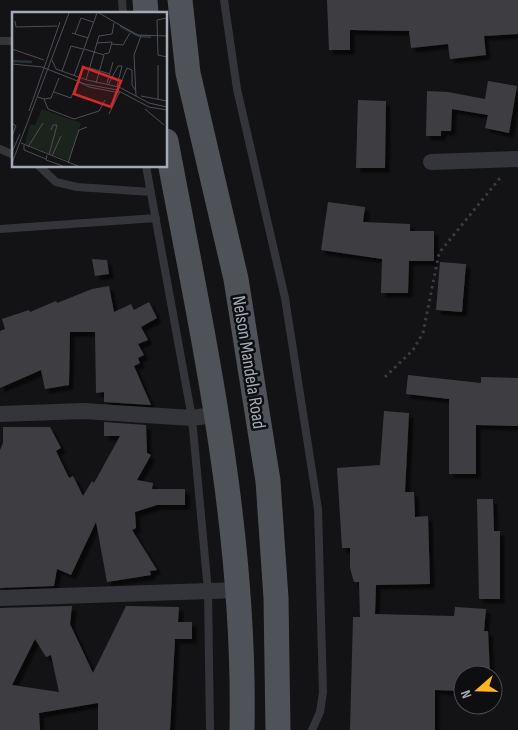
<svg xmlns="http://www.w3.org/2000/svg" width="518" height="730" font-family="'Sofia Sans Condensed',sans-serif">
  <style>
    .building { fill: #3d3e43; fill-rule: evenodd; filter: url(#shadow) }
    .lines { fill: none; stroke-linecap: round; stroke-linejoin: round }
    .path { stroke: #3a3c42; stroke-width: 3; stroke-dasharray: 2.5 4; stroke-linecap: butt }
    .service { stroke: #34353b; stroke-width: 8 }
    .minor { stroke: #34353b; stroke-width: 16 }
    .primary { stroke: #50525a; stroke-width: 25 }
    .labels { text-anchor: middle; stroke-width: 5; stroke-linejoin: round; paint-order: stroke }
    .street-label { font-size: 19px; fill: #a4aab7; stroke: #0e0e10 }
    .inset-river { fill: none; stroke: #28323a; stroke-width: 2.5 }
    .inset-road { fill: none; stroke: #4d4f56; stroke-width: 1 }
    .view { fill: #d62828; fill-opacity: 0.15; stroke: #d62828; stroke-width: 2.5 }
    .inset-edge { fill: none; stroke: #a4aab7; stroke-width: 2.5 }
  </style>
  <defs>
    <filter id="shadow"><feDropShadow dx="4.5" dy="4.5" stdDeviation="1" flood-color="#0009"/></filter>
  </defs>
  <rect width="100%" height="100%" fill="#131315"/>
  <path class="building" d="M327,0H518V34L484,36L486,55L450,59L448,44L411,48L409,31L350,30V50H329Z
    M488,81L517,86L509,133L485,128L488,115L452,109L451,131H441V136H426L427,91L448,92L485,99Z
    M358,100L386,101L385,168H356Z
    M328,202L365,207L363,222L410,224V231H434V261H409L408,293H381L382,259L321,250Z
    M92,259L107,260L109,274L95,276Z
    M440,262L466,264L462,312L436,310Z
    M109,286L114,312L131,304L134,310L149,302L157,318L141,327L148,340L138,344L144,355L138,358L140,363L134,366L151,405L104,402V392L96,393L95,332H70L69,385L45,389L41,370L0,388V331L5,329L2,319L29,310L30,312L56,301L57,303L92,289Z
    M408,375L481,383V377L518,378V426L476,425V474H449V399L406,394Z
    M384,411L409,413L405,492H414L415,517L428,516L430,584L376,585L375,614L454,616L455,607L486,609L484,631H488L490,675H463V691L435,690V730H350L353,617H360L359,582H354L350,568V548H342L337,468L380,465Z
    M104,422L146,425L147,453L151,455L137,480L153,483L152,489H185V505H157L135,512L136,528L132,530L157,570L150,571L151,575L107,582L96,522L71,575L57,569L54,586L0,588V450L3,443V427H50L61,448L56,451L69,478L73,476L83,496L92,481L94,483L120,436H104Z
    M477,499H493L494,531H500V599H479Z
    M72,606L70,624L93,673L126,606L179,607L178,622H192V639H175L170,730H98V703L39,713L40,730H0V608ZM35,639L46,657L51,655L59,692L12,685Z"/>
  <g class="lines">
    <path class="path" d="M385,377L413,350L423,333L439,253L500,178"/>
    <path class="service" d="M122,0L123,14
      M224,0L237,89L285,298L318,509L323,692L320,712L312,730
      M0,41H14
      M0,149L14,155
      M39,166L56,182L77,187L151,192
      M146,166L192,418L208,591L210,730
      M0,229L156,218"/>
    <path class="minor" d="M431,162L518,159
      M0,414L83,411L192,418L218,414
      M0,598L239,590"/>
    <path class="primary" d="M145,0L146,14
      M180,0L188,73L236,279L268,481L276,598L278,730
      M166,141C203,338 246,528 242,730"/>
  </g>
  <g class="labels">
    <g class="street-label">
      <text transform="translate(250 362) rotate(81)" y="7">Nelson Mandela Road</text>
    </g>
  </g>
  <g transform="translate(12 12)">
    <rect width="155" height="155" fill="#131315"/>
    <path d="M30,97L69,111L57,149L13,132L18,113H23Z" fill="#1b241c"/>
    <path class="inset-river" d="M108,14L127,24L139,25M0,49L20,50"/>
    <path class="inset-road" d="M87,1L125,23L155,24M155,6L145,8L146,43L155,45M3,9L4,15L45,14M60,21L76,26M63,22L69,6L81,10M85,31L100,30L97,41L92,42M100,32L111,33L118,21M0,37L32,48M72,37L92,43L84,71M40,48L44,57L75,68L107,75L137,91L155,95M0,52L30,55L73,72L105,78L137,95L155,98M78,56L98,62M50,59L59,34L71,37M62,64L85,1M74,68L87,24L100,22L102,11M65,69L77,75L108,81M95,71L101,50M96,73L106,54H110L105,74M107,75L115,56L120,58V73L124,79M42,80L59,86L64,73M124,84L122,43L129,24M129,84L155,89M26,85L32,87L36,97L62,107L87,99L93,88M32,87L39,86L47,66M146,87V53M133,97L152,113M17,99L48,10M97,102L107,81M0,111L4,114L0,124M9,131L66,154M12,133V138L34,147M16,135L31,111M0,140L8,122M35,143L34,148L51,154M37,143L45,113H41L39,118M40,144L49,124M0,151L57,1M56,151L67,118L75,115"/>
    <path class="view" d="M71,55L109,69L99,95L62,82Z"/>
    <rect width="155" height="155" class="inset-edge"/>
  </g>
  <g transform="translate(478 690) rotate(250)"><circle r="24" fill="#0e0e10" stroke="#4a4c53"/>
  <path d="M0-4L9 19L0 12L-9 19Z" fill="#ffb522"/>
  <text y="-8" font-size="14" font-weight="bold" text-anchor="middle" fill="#a4aab7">N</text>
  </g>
</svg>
